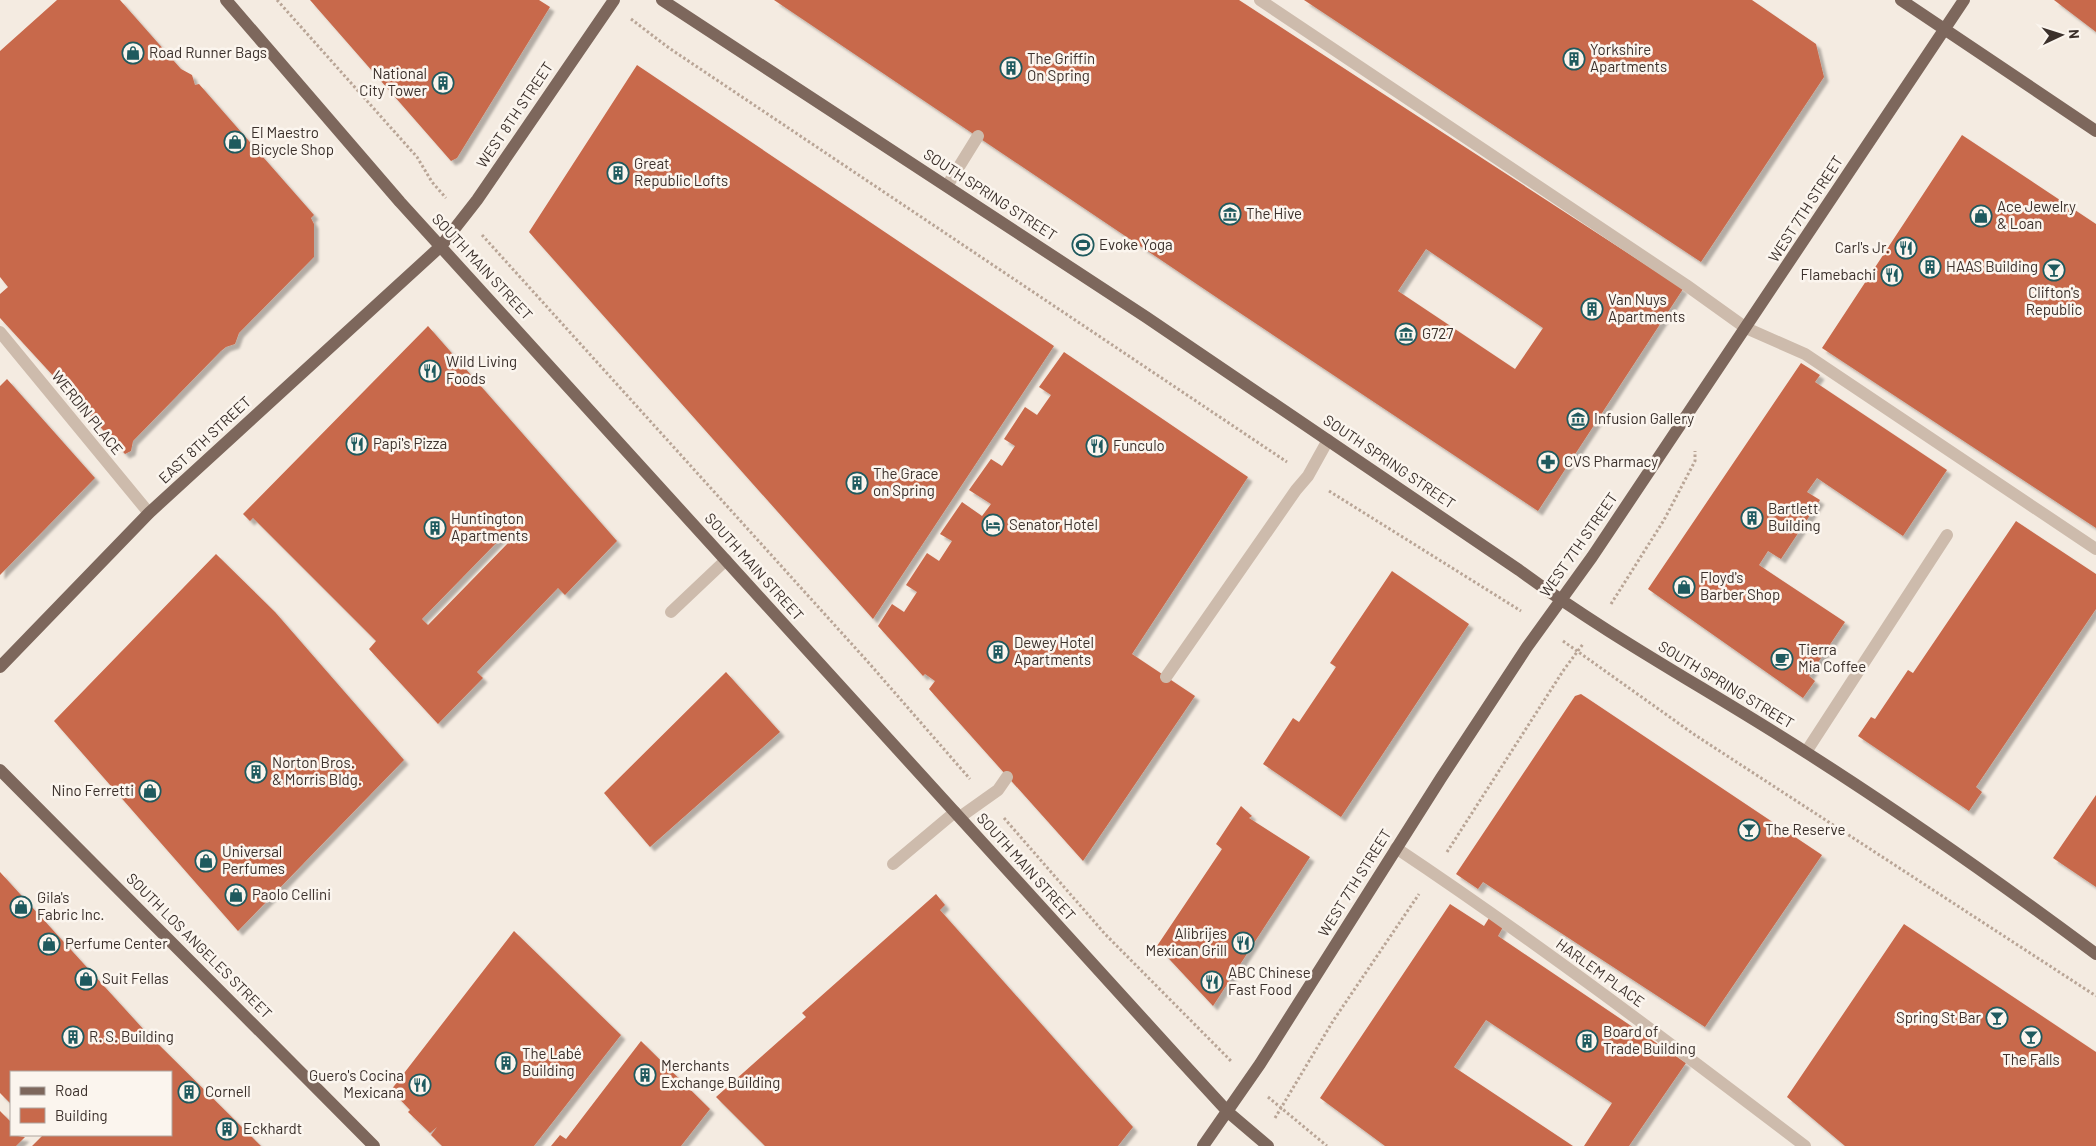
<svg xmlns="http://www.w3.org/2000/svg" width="2096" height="1146" font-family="Barlow,sans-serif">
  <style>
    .building { fill: #c8694b; fill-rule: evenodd; filter: url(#shadow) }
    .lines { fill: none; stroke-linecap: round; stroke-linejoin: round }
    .path { stroke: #b9a596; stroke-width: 3; stroke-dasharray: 2.5 2.5; stroke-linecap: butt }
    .minor { stroke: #cdbbac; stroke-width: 12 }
    .major { stroke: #7d675c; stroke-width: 12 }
    .labels { text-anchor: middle; stroke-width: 5; stroke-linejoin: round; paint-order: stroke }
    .poi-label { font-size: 15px; fill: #3b302b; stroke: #fbf5ee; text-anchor: start }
    .street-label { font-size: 15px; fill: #3b302b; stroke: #fbf5ee }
  </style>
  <defs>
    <filter id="shadow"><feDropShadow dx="4.5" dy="4.5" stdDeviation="1" flood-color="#0004"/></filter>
  </defs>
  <rect width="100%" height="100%" fill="#f4ebe1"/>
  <path class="building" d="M57,0H120L181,69L192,75L195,85L199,84L314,215L311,218L314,224V257L239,333L235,344L226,347L221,351L133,441L131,451L125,454L0,318V294L8,287L0,277V51Z
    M310,0H539L550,7L457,158L451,161Z
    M774,0H1239L1683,289L1538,511L1219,299ZM1426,249L1543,328L1515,369L1398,291Z
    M1304,0H1752L1816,44L1824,77L1701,262Z
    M2054,0H2096V32Z
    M637,65L1054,346L873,619L529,232Z
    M1962,135L2096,224V528L1822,348Z
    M428,326L617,541L565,595L558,588L477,672L483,678L438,724L369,649L376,641L253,518L250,521L243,514ZM503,536L509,542L428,625L422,619Z
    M1064,352L1248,477L1132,654L1195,696L1083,861L929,689L935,681L925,674L923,676L878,626L892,604L904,612L917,592L906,585L927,553L939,561L952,541L940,534L962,502L982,516L991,504L969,490L991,459L1002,466L1015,446L1004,439L1025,407L1037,415L1051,395L1039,387Z
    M1801,363L1820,375L1815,382L1947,470L1903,536L1817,478L1807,492L1820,500L1781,559L1768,551L1759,565L1845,622L1809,676L1815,681L1803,698L1648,589Z
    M7,379L95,478L0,575V386Z
    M2016,521L2096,574V609L1976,787L1982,792L1969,811L1858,736L1871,717L1875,719L1908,670L1913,673Z
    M216,554L275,612L404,760L238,931L54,721Z
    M1392,571L1469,624L1341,817L1263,764L1293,718L1299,722L1336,667L1330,663Z
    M726,672L780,732L650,847L604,793Z
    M1581,694L1822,855L1705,1027L1483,882L1478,889L1456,874L1575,696Z
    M2096,795V887L2053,858Z
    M1241,806L1252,816L1249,818L1310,857L1213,1006L1157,946L1222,849L1216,844Z
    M0,872L145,1031L261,1146H32L43,1135H171V1072H11V1104L0,1093Z
    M936,894L945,905L940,910L1133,1127L1118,1146H765L716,1097L806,1017L802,1013Z
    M1450,904L1484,926L1489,918L1503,927L1498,936L1686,1063L1629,1146H1584L1612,1103L1486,1020L1454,1067L1573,1146H1385L1320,1098Z
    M1904,924L2096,1052V1146H1845L1787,1097Z
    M514,931L621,1035L534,1146H442L431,1135L437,1127L430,1133L408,1112L410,1110L391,1090Z
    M641,1041L710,1109L681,1146H551L560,1135L566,1139Z
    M0,1111L11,1122V1135L25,1137L16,1146H0Z"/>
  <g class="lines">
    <path class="path" d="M277,0L417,157L432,182L446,198
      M631,19L669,48L1287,462
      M482,235L868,662L970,779
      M1329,491L1521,611
      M1611,604L1664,520L1695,461V451
      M1563,641L1695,735L2096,996
      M1004,818L1105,934L1231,1061
      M1447,852L1563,671L1583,644
      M1268,1097L1327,1146
      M1275,1118L1333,1021L1419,894"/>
    <path class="minor" d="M1260,0L1686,285L1746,328L1805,354L2096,549
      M947,186L978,136
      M0,332L149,513
      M671,612L726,560
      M1166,677L1296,490L1308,476L1328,440
      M1806,752L1947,535
      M960,817L998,790L1007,777
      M1396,848C1537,942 1671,1044 1805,1146
      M893,864L955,812"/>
    <path class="major" d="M226,0L400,202L1182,1062L1228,1112L1268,1146
      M662,0L1146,317L1519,570C1611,638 1711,691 1807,753C1906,816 2002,884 2096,954
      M1901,0L2096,131
      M0,667L149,513L441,246L477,200L614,0
      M0,770L374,1146
      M1203,1146L1260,1064L1441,778L1527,647L1592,557L1964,0"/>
  </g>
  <defs>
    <g id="shop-ring" transform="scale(1.125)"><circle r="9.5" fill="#fbf5ee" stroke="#1f5a5e" stroke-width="1.5"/><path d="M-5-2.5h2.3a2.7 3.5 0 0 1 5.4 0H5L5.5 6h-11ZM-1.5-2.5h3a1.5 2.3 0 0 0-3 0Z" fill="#1f5a5e"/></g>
    <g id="building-ring" transform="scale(1.125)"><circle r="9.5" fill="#fbf5ee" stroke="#1f5a5e" stroke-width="1.5"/><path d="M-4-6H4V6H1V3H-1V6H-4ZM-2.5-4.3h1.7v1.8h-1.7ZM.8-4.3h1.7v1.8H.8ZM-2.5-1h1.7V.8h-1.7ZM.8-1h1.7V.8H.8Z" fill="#1f5a5e"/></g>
    <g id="museum-ring" transform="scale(1.125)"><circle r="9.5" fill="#fbf5ee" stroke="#1f5a5e" stroke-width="1.5"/><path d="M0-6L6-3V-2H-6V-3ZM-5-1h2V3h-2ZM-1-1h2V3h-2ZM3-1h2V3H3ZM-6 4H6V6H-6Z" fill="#1f5a5e"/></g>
    <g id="stadium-ring" transform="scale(1.125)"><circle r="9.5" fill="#fbf5ee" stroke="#1f5a5e" stroke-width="1.5"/><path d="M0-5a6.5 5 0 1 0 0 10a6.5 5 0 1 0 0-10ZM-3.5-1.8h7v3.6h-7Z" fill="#1f5a5e"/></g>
    <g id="restaurant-ring" transform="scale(1.125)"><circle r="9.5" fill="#fbf5ee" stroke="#1f5a5e" stroke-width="1.5"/><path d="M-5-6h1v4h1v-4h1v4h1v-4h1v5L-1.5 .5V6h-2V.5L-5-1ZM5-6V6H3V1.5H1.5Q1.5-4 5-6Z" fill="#1f5a5e"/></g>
    <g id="bar-ring" transform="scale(1.125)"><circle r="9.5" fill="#fbf5ee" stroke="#1f5a5e" stroke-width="1.5"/><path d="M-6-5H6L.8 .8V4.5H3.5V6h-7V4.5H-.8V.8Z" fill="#1f5a5e"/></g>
    <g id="pharmacy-ring" transform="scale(1.125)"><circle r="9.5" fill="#fbf5ee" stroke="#1f5a5e" stroke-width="1.5"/><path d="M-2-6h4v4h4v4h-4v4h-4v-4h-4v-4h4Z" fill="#1f5a5e"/></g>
    <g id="hotel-ring" transform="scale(1.125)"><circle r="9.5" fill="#fbf5ee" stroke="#1f5a5e" stroke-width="1.5"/><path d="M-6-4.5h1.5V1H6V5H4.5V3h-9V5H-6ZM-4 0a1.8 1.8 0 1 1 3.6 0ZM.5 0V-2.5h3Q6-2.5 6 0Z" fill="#1f5a5e"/></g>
    <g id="cafe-ring" transform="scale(1.125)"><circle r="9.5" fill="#fbf5ee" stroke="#1f5a5e" stroke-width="1.5"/><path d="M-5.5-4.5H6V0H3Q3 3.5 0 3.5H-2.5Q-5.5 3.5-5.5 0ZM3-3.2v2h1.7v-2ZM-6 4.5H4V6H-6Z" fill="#1f5a5e"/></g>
  </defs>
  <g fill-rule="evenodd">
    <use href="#shop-ring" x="133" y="53"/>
    <use href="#building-ring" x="1574" y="59"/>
    <use href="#building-ring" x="1011" y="68"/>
    <use href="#building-ring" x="443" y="83"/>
    <use href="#shop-ring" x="235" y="142"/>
    <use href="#building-ring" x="618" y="173"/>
    <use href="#museum-ring" x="1230" y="214"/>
    <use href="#shop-ring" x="1981" y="216"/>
    <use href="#stadium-ring" x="1083" y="245"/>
    <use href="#restaurant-ring" x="1906" y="248"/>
    <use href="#building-ring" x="1930" y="267"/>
    <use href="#bar-ring" x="2054" y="270"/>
    <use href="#restaurant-ring" x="1892" y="275"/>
    <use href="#building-ring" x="1592" y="309"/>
    <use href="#museum-ring" x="1406" y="334"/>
    <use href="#restaurant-ring" x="430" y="371"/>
    <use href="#museum-ring" x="1578" y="419"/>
    <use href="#restaurant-ring" x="357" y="444"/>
    <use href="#restaurant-ring" x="1097" y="446"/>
    <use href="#pharmacy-ring" x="1548" y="462"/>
    <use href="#building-ring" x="857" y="483"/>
    <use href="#building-ring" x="1752" y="518"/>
    <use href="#hotel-ring" x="993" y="525"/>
    <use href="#building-ring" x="435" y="528"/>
    <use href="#shop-ring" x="1684" y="587"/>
    <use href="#building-ring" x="998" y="652"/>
    <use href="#cafe-ring" x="1782" y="659"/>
    <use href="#building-ring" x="256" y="772"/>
    <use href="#shop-ring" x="150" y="791"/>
    <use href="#bar-ring" x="1749" y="830"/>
    <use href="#shop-ring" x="206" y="861"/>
    <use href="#shop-ring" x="236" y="895"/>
    <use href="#shop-ring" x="21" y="907"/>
    <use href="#restaurant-ring" x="1243" y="943"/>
    <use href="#shop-ring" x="49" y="944"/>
    <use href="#shop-ring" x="86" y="979"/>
    <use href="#restaurant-ring" x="1212" y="982"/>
    <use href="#bar-ring" x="1997" y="1018"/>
    <use href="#building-ring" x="73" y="1037"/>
    <use href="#bar-ring" x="2031" y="1037"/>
    <use href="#building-ring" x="1587" y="1041"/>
    <use href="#building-ring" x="506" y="1063"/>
    <use href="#building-ring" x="645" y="1075"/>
    <use href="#restaurant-ring" x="420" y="1085"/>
    <use href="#building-ring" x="189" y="1092"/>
    <use href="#building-ring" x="227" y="1129"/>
  </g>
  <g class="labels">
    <g class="poi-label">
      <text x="1590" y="55">Yorkshire<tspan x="1590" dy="17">Apartments</tspan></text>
      <text x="149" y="58">Road Runner Bags</text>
      <text x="1027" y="64">The Griffin<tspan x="1027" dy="17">On Spring</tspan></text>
      <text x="427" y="79" text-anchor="end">National<tspan x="427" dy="17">City Tower</tspan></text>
      <text x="251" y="138">El Maestro<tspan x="251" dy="17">Bicycle Shop</tspan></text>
      <text x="634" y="169">Great<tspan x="634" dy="17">Republic Lofts</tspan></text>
      <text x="1997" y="212">Ace Jewelry<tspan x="1997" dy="17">&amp; Loan</tspan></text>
      <text x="1246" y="219">The Hive</text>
      <text x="1099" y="250">Evoke Yoga</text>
      <text x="1890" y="253" text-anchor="end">Carl's Jr.</text>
      <text x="1946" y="272">HAAS Building</text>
      <text x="1876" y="280" text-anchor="end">Flamebachi</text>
      <text x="2054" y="298" text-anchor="middle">Clifton's<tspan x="2054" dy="17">Republic</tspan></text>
      <text x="1608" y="305">Van Nuys<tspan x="1608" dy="17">Apartments</tspan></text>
      <text x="1422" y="339">G727</text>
      <text x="446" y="367">Wild Living<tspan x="446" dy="17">Foods</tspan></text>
      <text x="1594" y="424">Infusion Gallery</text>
      <text x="373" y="449">Papi's Pizza</text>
      <text x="1113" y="451">Funculo</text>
      <text x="1564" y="467">CVS Pharmacy</text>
      <text x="873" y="479">The Grace<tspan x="873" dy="17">on Spring</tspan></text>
      <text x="1768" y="514">Bartlett<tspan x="1768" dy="17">Building</tspan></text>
      <text x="451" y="524">Huntington<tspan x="451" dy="17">Apartments</tspan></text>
      <text x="1009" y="530">Senator Hotel</text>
      <text x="1700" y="583">Floyd's<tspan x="1700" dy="17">Barber Shop</tspan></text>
      <text x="1014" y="648">Dewey Hotel<tspan x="1014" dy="17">Apartments</tspan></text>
      <text x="1798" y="655">Tierra<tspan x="1798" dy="17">Mia Coffee</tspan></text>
      <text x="272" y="768">Norton Bros.<tspan x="272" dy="17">&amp; Morris Bldg.</tspan></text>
      <text x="134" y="796" text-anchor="end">Nino Ferretti</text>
      <text x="1765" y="835">The Reserve</text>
      <text x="222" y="857">Universal<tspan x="222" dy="17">Perfumes</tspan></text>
      <text x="252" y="900">Paolo Cellini</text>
      <text x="37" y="903">Gila's<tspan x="37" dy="17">Fabric Inc.</tspan></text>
      <text x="1227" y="939" text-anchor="end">Alibrijes<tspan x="1227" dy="17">Mexican Grill</tspan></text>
      <text x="65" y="949">Perfume Center</text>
      <text x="1228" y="978">ABC Chinese<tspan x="1228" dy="17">Fast Food</tspan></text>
      <text x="102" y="984">Suit Fellas</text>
      <text x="1981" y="1023" text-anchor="end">Spring St Bar</text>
      <text x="1603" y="1037">Board of<tspan x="1603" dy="17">Trade Building</tspan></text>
      <text x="89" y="1042">R. S. Building</text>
      <text x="522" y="1059">The Labé<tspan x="522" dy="17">Building</tspan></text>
      <text x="2031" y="1065" text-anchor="middle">The Falls</text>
      <text x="661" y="1071">Merchants<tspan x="661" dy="17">Exchange Building</tspan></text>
      <text x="404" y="1081" text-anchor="end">Guero's Cocina<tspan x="404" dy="17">Mexicana</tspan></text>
      <text x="205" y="1097">Cornell</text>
      <text x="243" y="1134">Eckhardt</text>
    </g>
    <g class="street-label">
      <text transform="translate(515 115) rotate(-56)" y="5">WEST 8TH STREET</text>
      <text transform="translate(990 195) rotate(33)" y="5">SOUTH SPRING STREET</text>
      <text transform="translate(1806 209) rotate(-57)" y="5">WEST 7TH STREET</text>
      <text transform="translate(482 267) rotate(47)" y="5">SOUTH MAIN STREET</text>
      <text transform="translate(87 413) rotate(51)" y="5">WERDIN PLACE</text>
      <text transform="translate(205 440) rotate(-43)" y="5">EAST 8TH STREET</text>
      <text transform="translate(1389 462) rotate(34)" y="5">SOUTH SPRING STREET</text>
      <text transform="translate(1579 545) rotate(-55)" y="5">WEST 7TH STREET</text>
      <text transform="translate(754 567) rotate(48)" y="5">SOUTH MAIN STREET</text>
      <text transform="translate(1726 685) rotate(31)" y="5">SOUTH SPRING STREET</text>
      <text transform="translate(1026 867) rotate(48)" y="5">SOUTH MAIN STREET</text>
      <text transform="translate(1355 883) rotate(-58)" y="5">WEST 7TH STREET</text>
      <text transform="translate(199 946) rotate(45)" y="5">SOUTH LOS ANGELES STREET</text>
      <text transform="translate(1600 973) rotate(36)" y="5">HARLEM PLACE</text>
    </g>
  </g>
  <rect x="10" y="1071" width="162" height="65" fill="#fbf5ee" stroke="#aea6a0"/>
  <rect x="20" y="1087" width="25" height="8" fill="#7d675c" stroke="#aea6a0"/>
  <text x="55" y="1096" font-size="15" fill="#3b302b">Road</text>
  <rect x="20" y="1108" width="25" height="15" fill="#c8694b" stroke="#aea6a0"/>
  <text x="55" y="1121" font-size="15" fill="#3b302b">Building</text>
  <g transform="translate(2061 35) rotate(86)" stroke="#fbf5ee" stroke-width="4" paint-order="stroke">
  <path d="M0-4L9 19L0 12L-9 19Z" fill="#3b302b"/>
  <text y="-8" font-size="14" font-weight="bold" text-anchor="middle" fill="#3b302b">N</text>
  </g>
</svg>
